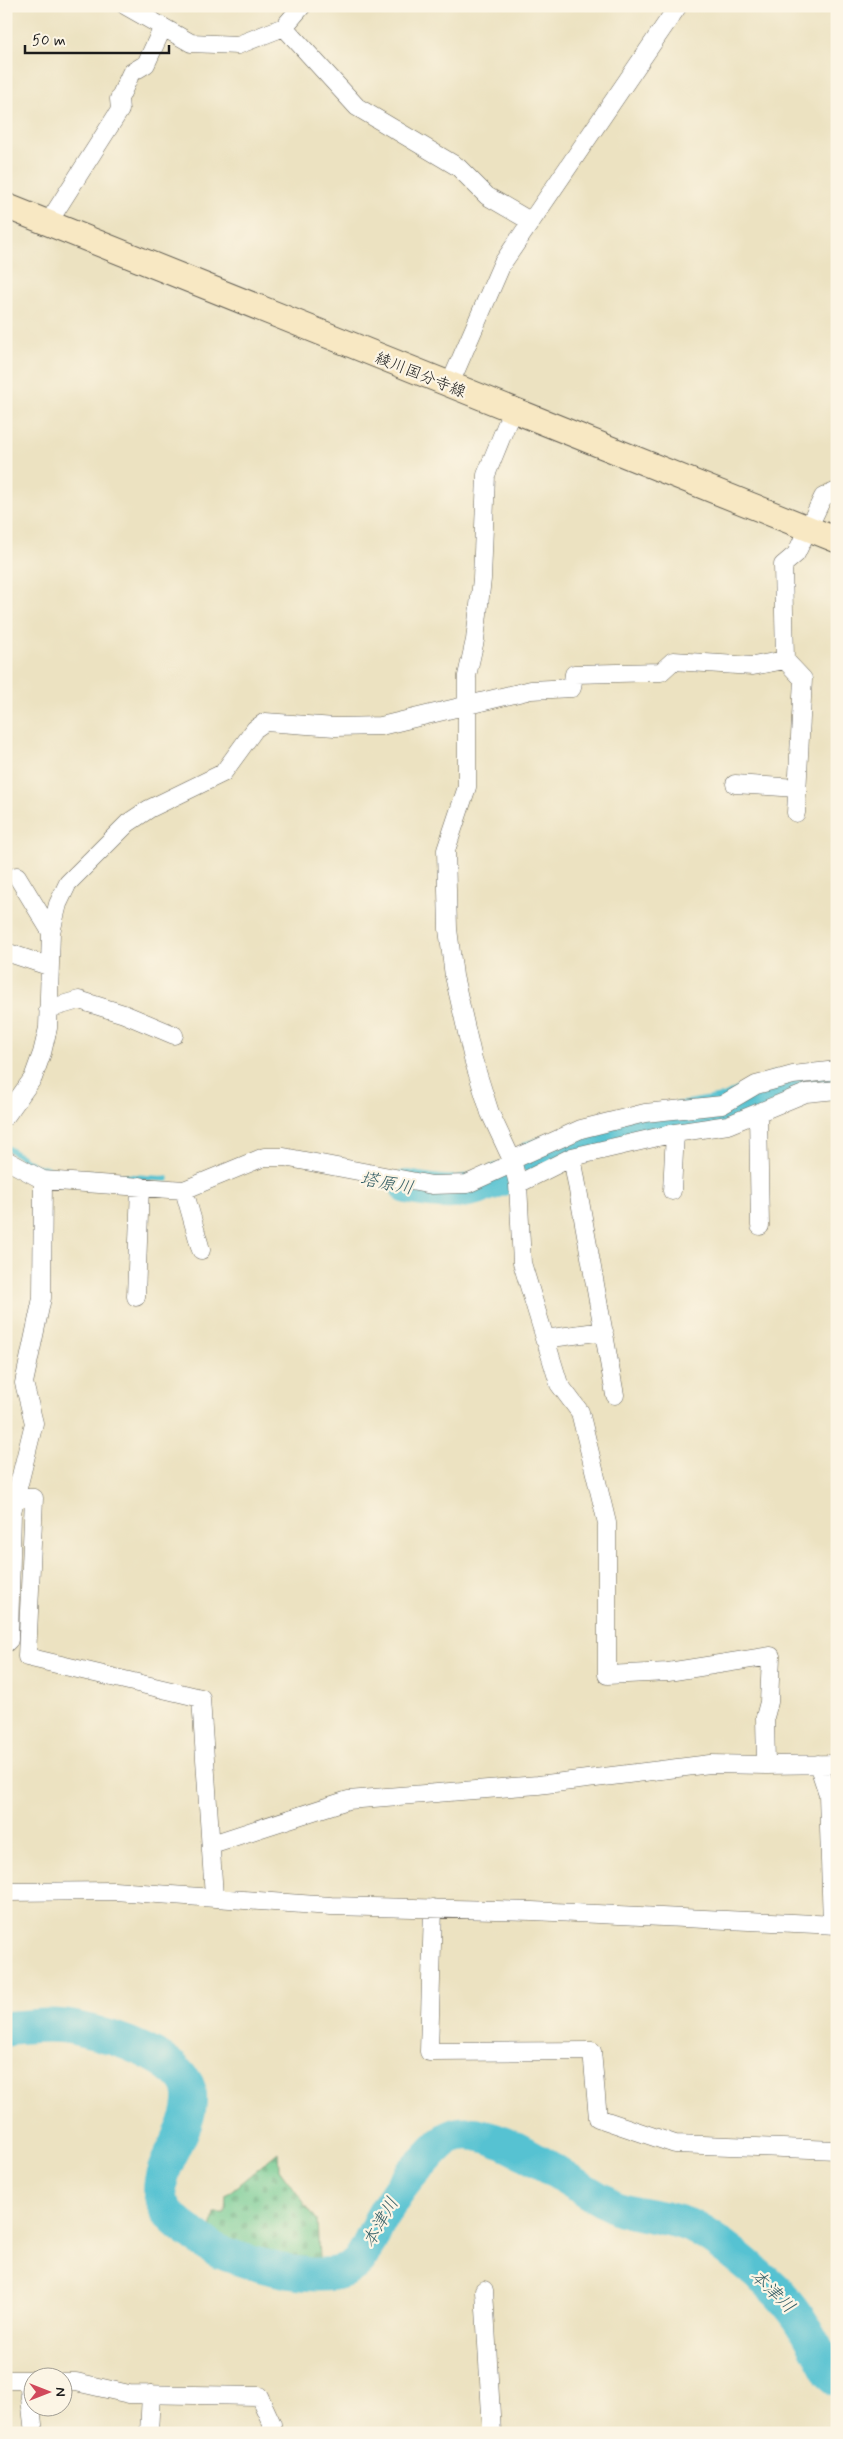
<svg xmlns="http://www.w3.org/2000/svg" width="843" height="2439" font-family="Mynerve,'Klee One',sans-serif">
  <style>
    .cemetery { fill: url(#cemetery-stones); stroke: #467256 }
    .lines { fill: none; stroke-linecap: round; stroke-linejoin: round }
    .stream { stroke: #57c2d2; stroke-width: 5.5 }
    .river { stroke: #57c2d2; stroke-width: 34 }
    .minor-casing { stroke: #656156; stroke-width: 19 }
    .secondary-casing { stroke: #656156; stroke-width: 27 }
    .minor { stroke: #fff; stroke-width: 18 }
    .secondary { stroke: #f8e8c3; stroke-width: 25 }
    .labels { text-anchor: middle; stroke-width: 4.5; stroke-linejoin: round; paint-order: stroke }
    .street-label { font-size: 16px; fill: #1c1c1c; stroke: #fcf5e5 }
    .water-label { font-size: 18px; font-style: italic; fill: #345e65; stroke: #fcf5e5 }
  </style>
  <defs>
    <pattern id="cemetery-stones" width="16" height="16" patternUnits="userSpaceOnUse" patternTransform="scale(1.25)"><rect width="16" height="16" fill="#70c990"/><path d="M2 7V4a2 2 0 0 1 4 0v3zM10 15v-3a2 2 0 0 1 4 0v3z" fill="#60ac7c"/></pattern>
  </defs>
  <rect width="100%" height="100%" fill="#fcf5e5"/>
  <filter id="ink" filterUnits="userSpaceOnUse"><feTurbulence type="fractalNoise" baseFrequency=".02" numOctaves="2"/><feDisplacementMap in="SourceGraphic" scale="10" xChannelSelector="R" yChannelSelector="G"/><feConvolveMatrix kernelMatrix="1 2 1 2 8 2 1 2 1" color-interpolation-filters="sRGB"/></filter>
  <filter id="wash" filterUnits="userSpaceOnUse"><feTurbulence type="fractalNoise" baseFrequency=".0096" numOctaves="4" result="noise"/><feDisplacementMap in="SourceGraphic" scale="20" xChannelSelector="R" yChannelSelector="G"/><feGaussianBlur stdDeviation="1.12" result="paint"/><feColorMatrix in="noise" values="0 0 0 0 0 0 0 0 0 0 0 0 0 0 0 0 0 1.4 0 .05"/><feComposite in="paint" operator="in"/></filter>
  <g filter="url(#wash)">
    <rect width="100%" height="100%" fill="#ece2c1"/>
    <path class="cemetery" d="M278,2152L279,2169L317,2220L319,2259L256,2251L211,2232L214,2213H225L226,2195Z"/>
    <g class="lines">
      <path class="stream" d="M6,1147L35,1166L59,1172L167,1179"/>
      <path class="river" d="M777,1088L837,1081
        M533,1157L619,1129L729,1110L753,1098
        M407,1187C445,1195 468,1195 504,1178
        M6,2030L9,2028C32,2026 56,2023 79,2029C108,2035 187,2059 190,2094C194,2146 123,2186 187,2230C197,2237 206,2245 216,2250C245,2263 332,2290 357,2263C366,2253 373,2235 379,2222C391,2200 405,2178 424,2161C431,2154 441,2141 450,2137C493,2116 578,2193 618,2208C644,2217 672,2216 697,2229C722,2243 746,2264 767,2282C798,2309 811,2338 830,2373L837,2379"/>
    </g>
  </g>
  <g filter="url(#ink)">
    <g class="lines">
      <g class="minor-casing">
        <path id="minor" d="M126,6L191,43L238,45L284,27L357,107L458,167L487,196L530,221
          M284,27L302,6
          M48,223L120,110L119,99L131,73L146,64L163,27
          M449,386L502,264L678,6
          M512,411L486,475L482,579L475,640L467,676V787L446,850L448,929L454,976L473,1059L490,1113L512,1160L518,1184L522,1263L559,1384L580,1412L607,1523V1675L668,1672L771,1656L769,1702L765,1717L766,1765L837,1764
          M735,784L797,788
          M796,813L803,679L785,660L783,565L796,554L823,497L837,491
          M17,876L51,932
          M6,952L48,966
          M48,1009L79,1000L124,1014L174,1035
          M758,1114L760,1226
          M6,1116L33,1078L42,1053L48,1028L51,932L58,904L68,883L128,823L149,809L223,773L255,729L265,722L335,727L381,726L531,690L572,688L574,674L661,672L673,661L753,666L785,660
          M572,1157L615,1395
          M6,1160L43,1180L184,1190L264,1157H284L432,1185L467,1184L509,1165L512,1160L581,1129L645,1113L722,1105L756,1085L793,1075L837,1070
          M518,1184L572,1157L675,1133L728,1125L806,1093L837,1090
          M184,1190L201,1250
          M672,1191L675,1133
          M136,1297L140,1186
          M544,1339L604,1331
          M6,1496L34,1498L27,1657L201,1698L214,1896
          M6,1643L9,1640L12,1512L34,1423L24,1383L42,1298L43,1180
          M818,1764L828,1794L832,1925
          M212,1844L348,1800L538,1785L710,1764L766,1765
          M6,1892L114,1891L331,1906L532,1911L837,1925
          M433,1908L429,2052L592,2051L598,2118L675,2144L837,2150
          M484,2290L492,2433
          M6,2380H32
          M28,2380L34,2433
          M62,2382H76L129,2394L259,2396L272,2424V2433
          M149,2433L151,2394"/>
      </g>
      <g class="secondary-casing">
        <path id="secondary" d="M6,206L837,540"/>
      </g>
      <use href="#minor" class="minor"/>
      <use href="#secondary" class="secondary"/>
    </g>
  </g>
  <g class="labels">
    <g class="street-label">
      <text transform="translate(421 374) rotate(22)" y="6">綾川国分寺線</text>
    </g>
    <g class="water-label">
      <text transform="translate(387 1183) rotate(11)" y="6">塔原川</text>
      <text transform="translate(380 2222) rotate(-60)" y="6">本津川</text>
      <text transform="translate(773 2291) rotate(44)" y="6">本津川</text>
    </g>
  </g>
  <rect width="843" height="2439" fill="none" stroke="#fcf5e5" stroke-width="25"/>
  <g transform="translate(48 2392) rotate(90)"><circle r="24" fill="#fcf5e5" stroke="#a29e95"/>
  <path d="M0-4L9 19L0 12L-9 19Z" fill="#d1495b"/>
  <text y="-8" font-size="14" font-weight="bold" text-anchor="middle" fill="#1c1c1c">N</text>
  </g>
  <path d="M25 45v8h144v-8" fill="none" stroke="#1c1c1c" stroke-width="2.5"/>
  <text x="32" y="45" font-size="15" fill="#1c1c1c" stroke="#fcf5e5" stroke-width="4" paint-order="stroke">50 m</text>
</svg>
